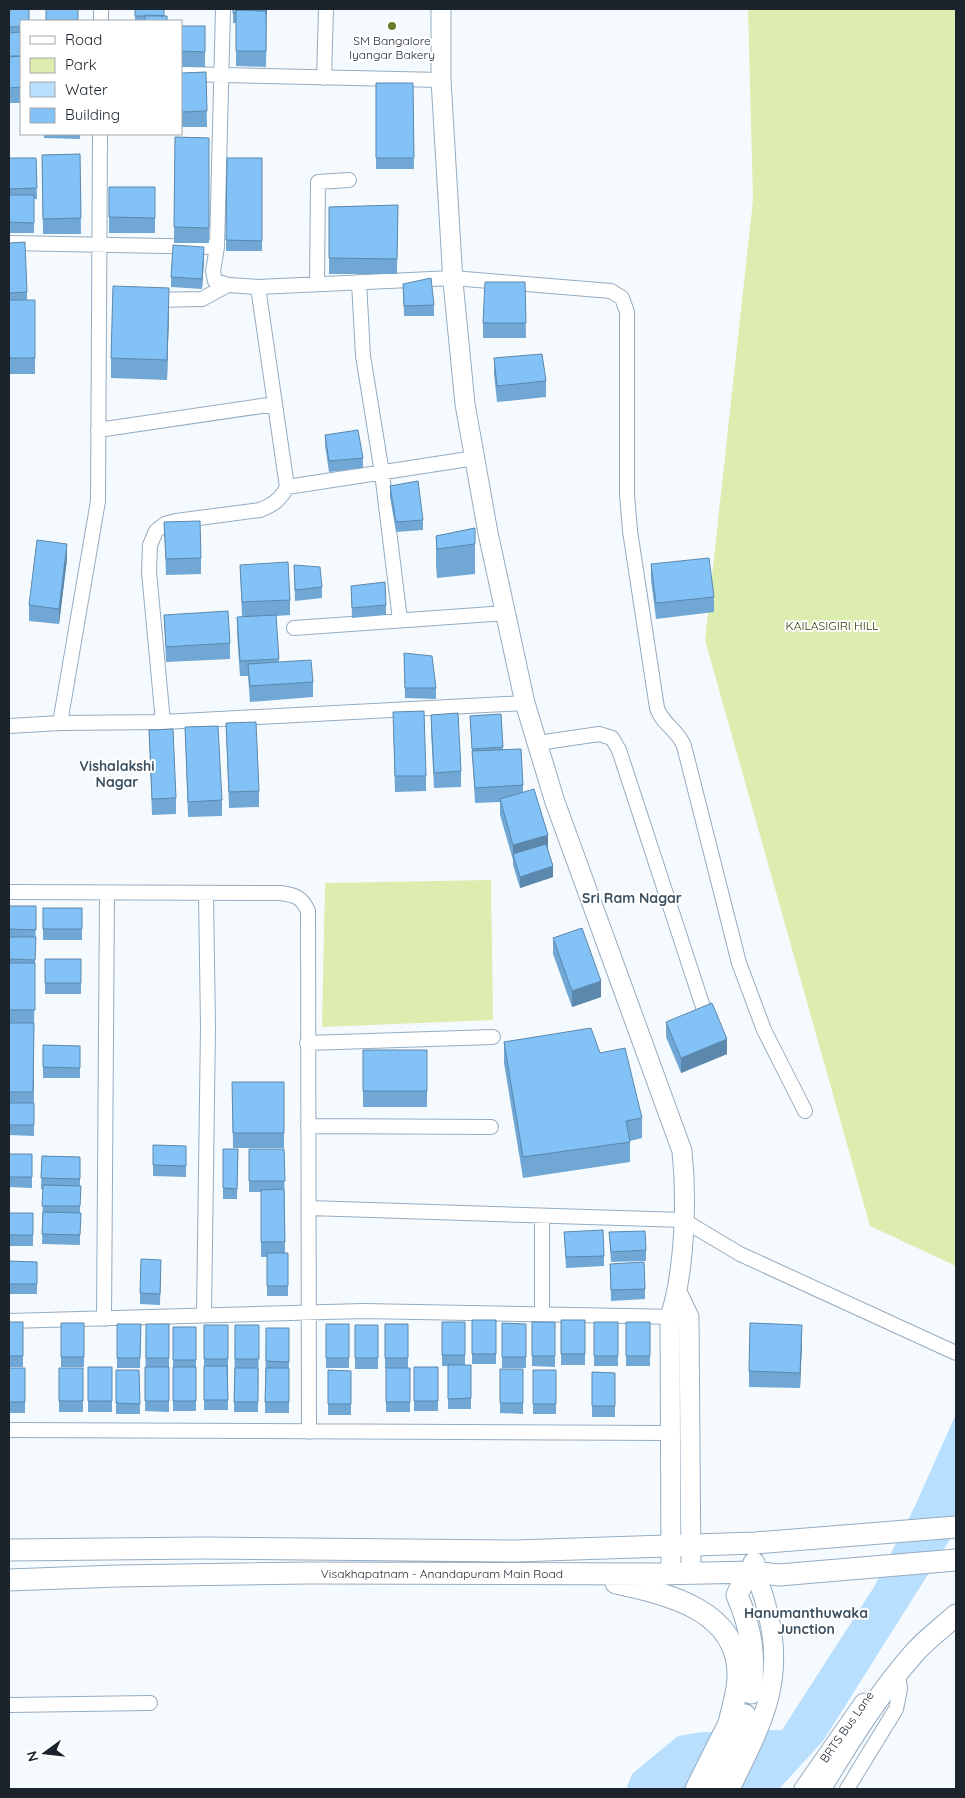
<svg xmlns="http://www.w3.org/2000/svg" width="965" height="1798" font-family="Quicksand,sans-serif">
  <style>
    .green { fill: #ddedaf }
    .water { fill: #b9dffe }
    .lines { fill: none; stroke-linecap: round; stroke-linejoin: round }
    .street-casing { stroke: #95acc0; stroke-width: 16 }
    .secondary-casing { stroke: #95acc0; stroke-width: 21 }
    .primary-casing { stroke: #95acc0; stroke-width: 23 }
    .street { stroke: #fff; stroke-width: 14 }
    .secondary { stroke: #fff; stroke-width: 19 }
    .primary { stroke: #fff; stroke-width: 21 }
    .wall { fill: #70a7d4 }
    .shaded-wall { fill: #5b88ac }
    .building { fill: #82c2f6; stroke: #5b88ac }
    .poi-dot { fill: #6b7b29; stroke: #fff; stroke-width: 2 }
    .labels { text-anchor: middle; stroke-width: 4; stroke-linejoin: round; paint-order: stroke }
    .poi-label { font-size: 12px; fill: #1b242c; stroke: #fff }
    .park-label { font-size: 12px; fill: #303a00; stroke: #fff }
    .street-label { font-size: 12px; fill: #1b242c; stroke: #fff }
    .neighbourhood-label { font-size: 14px; font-weight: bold; fill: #3b5061; stroke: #fff }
  </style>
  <rect width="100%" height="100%" fill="#f5faff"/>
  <path class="green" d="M748,9H956V1266L870,1226L705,640L753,200Z
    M491,880L493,1020L322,1027L325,883Z"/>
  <path class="water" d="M956,1414V1530L823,1741L779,1789H626L632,1774L678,1736L702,1732L782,1730L874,1587L915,1506Z"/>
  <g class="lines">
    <g class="street-casing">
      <path id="street" d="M223,9L217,247L213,271L215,281L228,285L258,287L453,278L611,291L622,298L627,312V494L630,531L657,708C662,724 678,730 684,746L739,963L764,1030L805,1111
        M101,21V9
        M181,74L441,80
        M324,78L326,9
        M9,243L217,247
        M359,282L363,356L382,473L400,620
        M317,284L318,182L349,180
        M258,287L287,487
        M152,300L202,299L228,285
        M98,430L275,404
        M294,628L506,613
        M163,722L149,572L150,545L156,531L165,524L176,521L260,510C273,505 280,500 287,487L475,458
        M60,723L98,501L100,134
        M9,726L60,723L163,722L525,703
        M538,743L599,734L612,738L619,750L705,1013
        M9,892L280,893C295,895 302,897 308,911L309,1432
        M307,1043L493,1037
        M308,1126L491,1127
        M309,1208L683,1220L740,1254L956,1353
        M542,1216V1314
        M204,1315L208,1027L206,894
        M104,1319L107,893
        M9,1321L363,1311L678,1317
        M9,1430L669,1433
        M9,1705L150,1703
        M847,1789L896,1709L900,1689L898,1673"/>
    </g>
    <g class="secondary-casing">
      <path id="secondary" d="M441,9V80L453,282L465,404L488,533L525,703L555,802L682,1151C687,1198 685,1271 670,1317L671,1574
        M678,1294L689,1317L691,1573
        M695,1789L730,1719
        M730,1789C758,1730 785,1687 769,1618C765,1601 762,1587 753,1572
        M804,1789L864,1703"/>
    </g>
    <g class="primary-casing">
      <path id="primary" d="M9,1550L205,1548L516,1551L755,1543L956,1527
        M9,1580L117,1576L309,1573L658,1574L753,1572L779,1575L956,1560
        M616,1583C667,1594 740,1610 738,1677C738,1691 733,1705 730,1719
        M751,1693C755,1654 752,1631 737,1595L743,1582L753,1572L754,1563
        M711,1789L745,1715
        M820,1789C848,1743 880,1691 916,1651C928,1638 943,1627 956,1615"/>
    </g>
    <use href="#street" class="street"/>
    <use href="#secondary" class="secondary"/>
    <use href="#primary" class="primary"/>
  </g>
  <path class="wall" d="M9,9L21,21V103H9Z
    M46,9H78V21H46Z
    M135,9L165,16L167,21H135Z
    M233,9H267L266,67L236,66V23H233Z
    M181,26H205V67H181Z
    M206,72L207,127H181V73Z
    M376,83H413L414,169H376Z
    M44,134H80V139L44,138Z
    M175,137L209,138V243H174Z
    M80,154L81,234H43L42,155Z
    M9,158H36L37,199H34V233H9Z
    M227,158H262V251H226Z
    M109,187H155V233H109Z
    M398,205L397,274H329V207Z
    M9,243L27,292V300H35V374H9Z
    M204,258L202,289L171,287V277Z
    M525,282L526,338H483V323Z
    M403,284L434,305V316H404Z
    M169,309L167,380L111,378V358Z
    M494,358L546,381V397L497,402L494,374Z
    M325,435L363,458V468L329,472L325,445Z
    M390,486L423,520V530L396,532L390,497Z
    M164,522L201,558V574L166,575Z
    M475,528V574L437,578L436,566V536Z
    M67,559L59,624L29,621V605Z
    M651,564L714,597V612L656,619L651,580Z
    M240,565L290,600V615L276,616L279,662L313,682V697L250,702L248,676H240L237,633V617H242Z
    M294,565L322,587V598L295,601Z
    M351,586L386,605V615L352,618Z
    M164,615L230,643V659L166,662Z
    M404,653L436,688V699L405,698Z
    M393,712L426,776V791L395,792Z
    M501,714L503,750L523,785V792L548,849L553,877L520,888L513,865V860L500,815V802L475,803L470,716Z
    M431,715L461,771V787L434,788L431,730Z
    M226,723L259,791V807L229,808Z
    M185,727L222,800V816L188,817Z
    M149,730L176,798V814L152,815Z
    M9,906H36L34,1025V1136L9,1135Z
    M43,908H82V940H43Z
    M553,938L601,997L572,1007L553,954Z
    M45,959H81V994H45Z
    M666,1022L727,1054L681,1073L666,1037Z
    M504,1042L600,1053L642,1118V1138L630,1141V1162L523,1178L504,1063Z
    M43,1045L80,1046V1078H43Z
    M363,1050H427V1107H363Z
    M232,1082H284V1148H233Z
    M153,1145L186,1146V1177L153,1176Z
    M223,1149H238L237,1199H223Z
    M249,1149H284L285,1253H288V1296H267V1257H261V1192H249Z
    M9,1154H32V1188L9,1187Z
    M42,1156L80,1157V1245L42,1244L43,1189H41Z
    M9,1213H33V1246H9Z
    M564,1232L604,1256V1266L566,1268Z
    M609,1232L646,1250V1261L611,1262Z
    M9,1261L37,1262V1294H9Z
    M610,1264L645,1289V1299L611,1301Z
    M161,1270L160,1305L140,1304V1293Z
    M472,1320H496V1364H472Z
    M561,1320H585V1365H561Z
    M9,1322H23V1367H9Z
    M442,1322H465V1365H471V1409H448V1366H442Z
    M532,1322H555V1367L532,1366Z
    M594,1322H618V1366H594Z
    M626,1322H650V1366H626Z
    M61,1323H84V1367H61Z
    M502,1323L526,1324V1368H502Z
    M117,1324H141L140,1368H117Z
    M146,1324H169V1412L145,1411Z
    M326,1324H349V1368H326Z
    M385,1324H408V1368H410V1412H386V1368H385Z
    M204,1325H228V1410H204Z
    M235,1325H259L258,1412H234Z
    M355,1325H378V1369H355Z
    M173,1327H196V1411H173Z
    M266,1328H289V1413H265Z
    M802,1341L800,1388L749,1387V1371Z
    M88,1367H112V1412H88Z
    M414,1367H438V1411H414Z
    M9,1368H25V1413H9Z
    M59,1368H83V1412H59Z
    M500,1369H523V1414L500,1413Z
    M116,1370H139L140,1414H116Z
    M328,1370L351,1371V1415H328Z
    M533,1370H556V1414H533Z
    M592,1372L615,1373V1417H592Z"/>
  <path class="shaded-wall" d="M204,247V258L202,289V279Z
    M169,288V309L167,380V360Z
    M67,544V559L59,624V609Z
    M548,835V851L513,855V845Z
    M553,866V877L520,888V877Z
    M601,981V997L572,1007V991Z
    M727,1039V1054L681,1073V1058Z
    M802,1325V1341L800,1388V1373Z"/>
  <path class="building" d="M9,9H29V21H21V27H9Z
    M46,9H78V20H46Z
    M135,9H164V16H135Z
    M233,9H267L266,14V11L236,10V13H233Z
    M236,10L266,11V51H236Z
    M145,15L167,16V21H145Z
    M181,26H205V52L181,51Z
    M21,32V56H9V33Z
    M21,56V87L9,88V57Z
    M206,72L207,111L181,112V73Z
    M376,83H413L414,158H376Z
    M175,137L209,138V228L174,227Z
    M80,154L81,218L43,219L42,155Z
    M9,158H36L37,188L9,189Z
    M227,158H262V241L226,240Z
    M109,187H155V218L109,217Z
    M9,195H34V223L9,222Z
    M398,205L397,259L329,258V207Z
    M25,242L27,292L9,293V243Z
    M173,245L204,247L202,279L171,277Z
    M431,278L434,305L404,306L403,284Z
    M485,282H525L526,323H483Z
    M113,286L169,288L167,360L111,358Z
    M9,300H35V358H9Z
    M542,354L546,381L497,386L494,358Z
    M358,430L363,458L329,461L325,435Z
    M418,481L423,520L396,522L390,486Z
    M200,521L201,558L166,559L164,522Z
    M475,528V544L437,549L436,536Z
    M37,540L67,544L59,609L29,605Z
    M709,558L714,597L656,603L651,564Z
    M288,562L290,600L242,602L240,565Z
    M294,565L320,567L322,587L295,590Z
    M385,582L386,605L352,608L351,586Z
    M228,611L230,643L166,647L164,615Z
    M276,615L279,659L240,661L237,617Z
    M404,653L432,656L436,688H405Z
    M311,660L313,682L250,686L248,664Z
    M424,711L426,776H395L393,712Z
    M458,713L461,771L434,773L431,715Z
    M501,714L503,747L472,749L470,716Z
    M256,722L259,791L229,792L226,723Z
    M218,726L222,800L188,802L185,727Z
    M173,729L176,798L152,799L149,730Z
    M521,749L523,785L475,788L472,751Z
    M534,789L548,835L513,845L500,799Z
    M546,844L553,866L520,877L513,854Z
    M9,906H36V930L9,929Z
    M43,908H82V929H43Z
    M582,928L601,981L572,991L553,938Z
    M9,937H36L35,960L9,959Z
    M45,959H81V983H45Z
    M9,963H35V1010H9Z
    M712,1003L727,1039L681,1058L666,1022Z
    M9,1023H34L33,1092H9Z
    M591,1028L600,1053L625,1048L642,1118L626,1121L630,1142L523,1157L504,1042Z
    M43,1045L80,1046V1068L43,1067Z
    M363,1050H427V1091H363Z
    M232,1082H284V1133H233Z
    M9,1103H34V1125H9Z
    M153,1145L186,1146V1166L153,1165Z
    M223,1149H238L237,1189L223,1188Z
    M249,1149H284L285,1181H249Z
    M9,1154H32V1177H9Z
    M42,1156L80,1157V1179L41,1178Z
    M43,1185L81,1186L80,1206H42Z
    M284,1189L285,1242H261V1190Z
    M43,1212L81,1213L80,1235L42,1234Z
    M9,1213H33V1235H9Z
    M603,1230L604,1256L566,1257L564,1232Z
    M645,1231L646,1250L611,1252L609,1232Z
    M267,1253H288V1286H267Z
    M141,1259L161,1260L160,1294L140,1293Z
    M9,1261L37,1262V1284H9Z
    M644,1262L645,1289L611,1290L610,1264Z
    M472,1320H496V1354H472Z
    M561,1320H585V1354H561Z
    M9,1322H23V1356H9Z
    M442,1322H465V1355H442Z
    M532,1322H555V1356H532Z
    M594,1322H618V1356H594Z
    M626,1322H650V1356H626Z
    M61,1323H84V1357H61Z
    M502,1323L526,1324V1357H502Z
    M750,1323L802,1325L800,1373L749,1371Z
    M117,1324H141L140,1358H117Z
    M146,1324H169V1358H146Z
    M326,1324H349V1358H326Z
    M385,1324H408V1358H385Z
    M204,1325H228V1359H204Z
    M235,1325H259V1359H235Z
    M355,1325H378V1358H355Z
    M173,1327H196V1360H173Z
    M266,1328H289V1362L266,1361Z
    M448,1365H471V1398L448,1399Z
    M204,1366H227L228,1400H204Z
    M88,1367H112V1401H88Z
    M145,1367H169V1401H145Z
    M173,1367H196V1401H173Z
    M414,1367H438V1401H414Z
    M9,1368H25V1402H9Z
    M59,1368H83V1401H59Z
    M235,1368H258V1402H234Z
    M266,1368H289V1402H265Z
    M386,1368H410V1402H386Z
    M500,1369H523V1403H500Z
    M116,1370H139L140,1404L116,1403Z
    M328,1370L351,1371V1404H328Z
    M533,1370H556V1404H533Z
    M592,1372L615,1373V1406H592Z"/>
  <circle class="poi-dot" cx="392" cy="26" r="5"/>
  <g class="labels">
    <g class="poi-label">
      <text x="392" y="45">SM Bangalore<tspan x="392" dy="14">Iyangar Bakery</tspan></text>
    </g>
    <g class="park-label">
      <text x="832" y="630">KAILASIGIRI HILL</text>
    </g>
    <g class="street-label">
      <text x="442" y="1578">Visakhapatnam - Anandapuram Main Road</text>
      <text transform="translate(847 1727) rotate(-55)" y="4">BRTS Bus Lane</text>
    </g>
    <g class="neighbourhood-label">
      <text x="117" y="771">Vishalakshi<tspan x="117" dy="16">Nagar</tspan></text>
      <text x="632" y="903">Sri Ram Nagar</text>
      <text x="806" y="1618">Hanumanthuwaka<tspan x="806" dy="16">Junction</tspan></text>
    </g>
  </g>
  <rect width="965" height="1798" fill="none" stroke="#1b242c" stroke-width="20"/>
  <rect x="20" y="20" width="162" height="115" fill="#ffffff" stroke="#a4a7ab"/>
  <rect x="30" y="36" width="25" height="8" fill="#ffffff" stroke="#a4a7ab"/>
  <text x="65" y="45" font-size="15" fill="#1b242c">Road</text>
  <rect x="30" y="58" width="25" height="15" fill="#ddedaf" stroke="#a4a7ab"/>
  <text x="65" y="70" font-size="15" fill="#1b242c">Park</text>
  <rect x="30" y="82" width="25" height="15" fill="#b9dffe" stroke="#a4a7ab"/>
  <text x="65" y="95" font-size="15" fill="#1b242c">Water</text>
  <rect x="30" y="108" width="25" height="15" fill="#82c2f6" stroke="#a4a7ab"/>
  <text x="65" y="120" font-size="15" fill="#1b242c">Building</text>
  <g transform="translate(45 1753) rotate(255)" stroke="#ffffff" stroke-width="4" paint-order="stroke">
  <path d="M0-4L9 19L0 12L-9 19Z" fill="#1b242c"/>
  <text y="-8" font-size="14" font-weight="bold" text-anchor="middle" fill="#1b242c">N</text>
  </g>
</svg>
